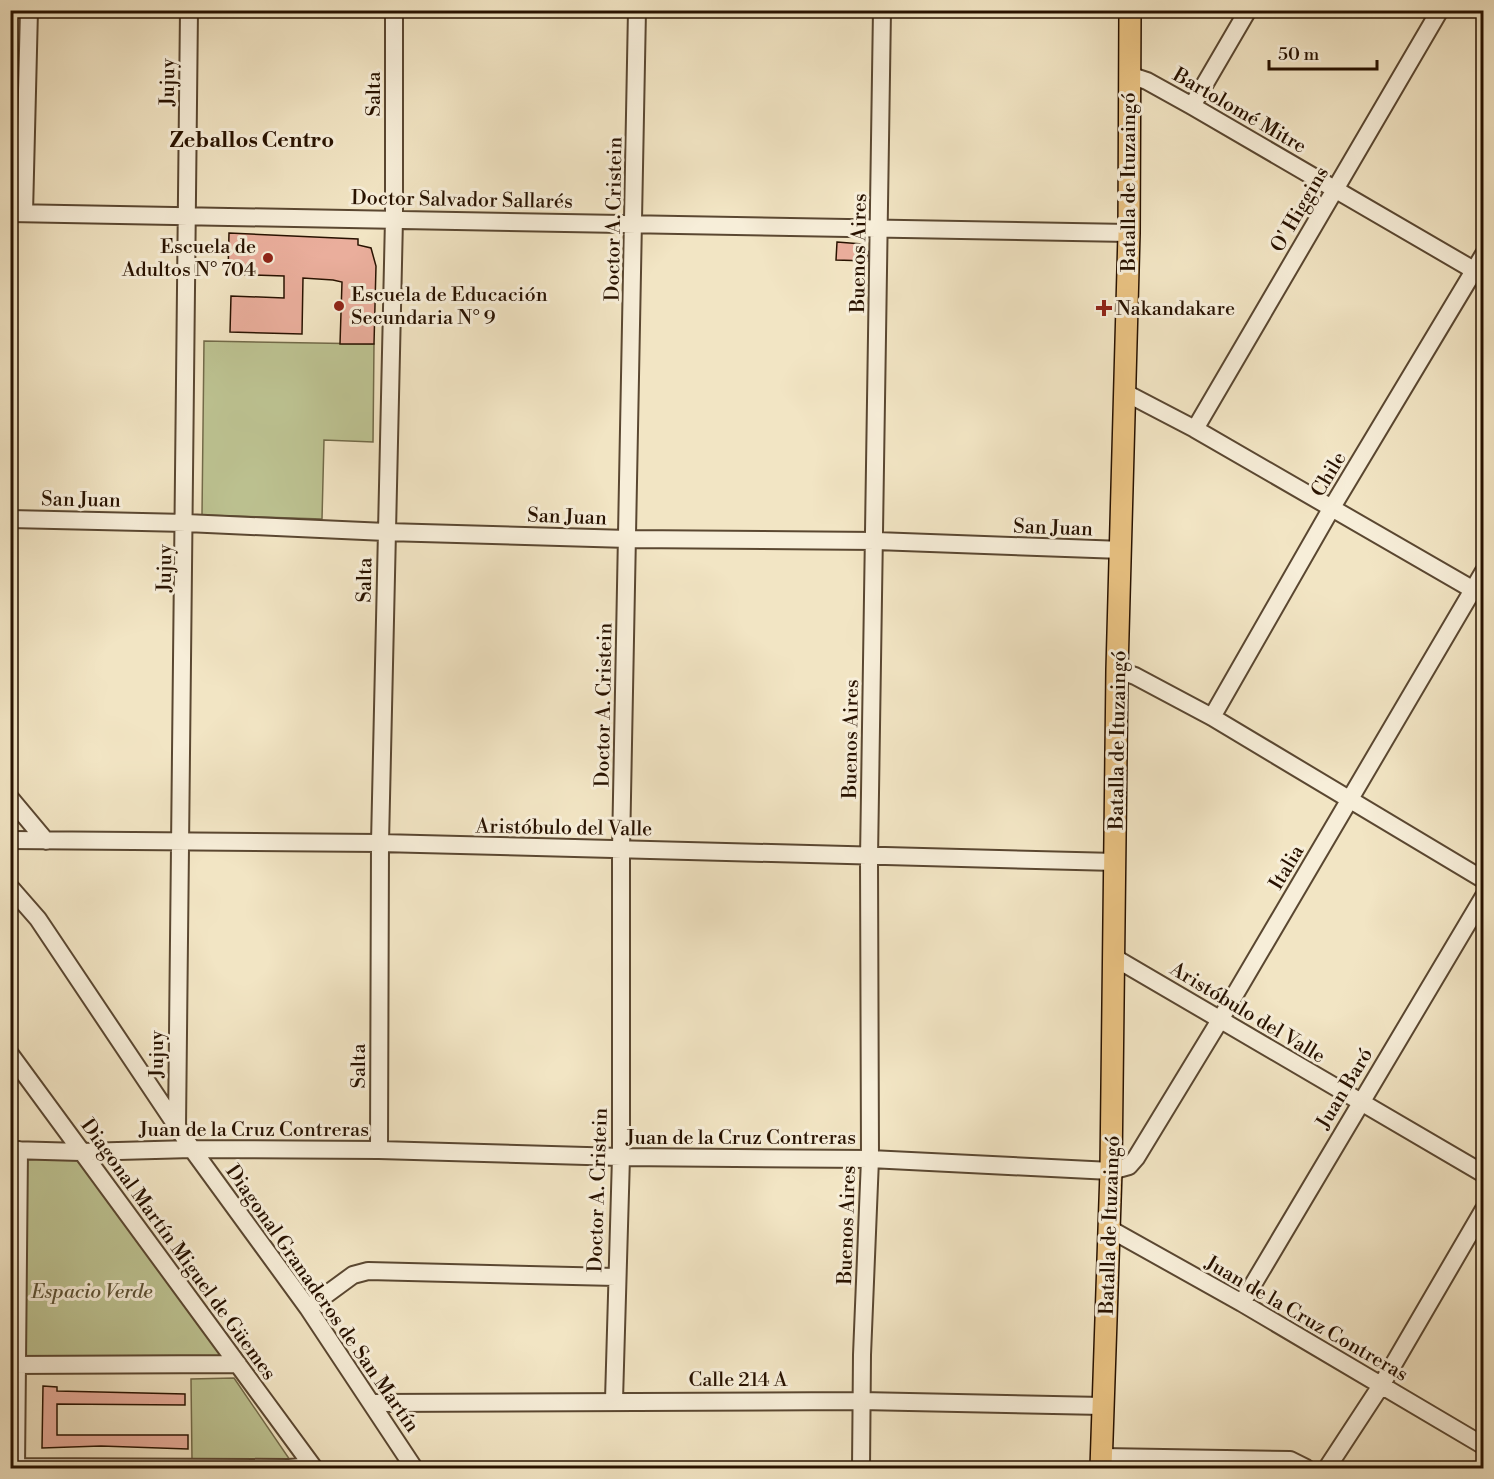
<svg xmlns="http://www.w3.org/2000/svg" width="1494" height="1479" font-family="'Libre Bodoni',serif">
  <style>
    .green { fill: #bdc392; stroke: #726a49; stroke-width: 1.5 }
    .building { fill: #eaae9c; stroke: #281200; stroke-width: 1.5 }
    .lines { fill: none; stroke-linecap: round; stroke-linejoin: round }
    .minor-casing { stroke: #5a4731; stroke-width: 20 }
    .major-casing { stroke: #281200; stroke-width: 24 }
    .minor { stroke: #f7eed9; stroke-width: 16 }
    .major { stroke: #e9c282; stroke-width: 21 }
    .poi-dot { fill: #8f2418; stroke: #f7eed9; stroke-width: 2 }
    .labels { text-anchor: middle; stroke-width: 6; stroke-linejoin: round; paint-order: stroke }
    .street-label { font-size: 20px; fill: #281200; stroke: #f7eed9 }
    .poi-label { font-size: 20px; fill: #281200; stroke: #f7eed9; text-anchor: start }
    .park-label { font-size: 20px; font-style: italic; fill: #5c5033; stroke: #f7eed9 }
    .quarter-label { font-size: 22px; font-weight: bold; fill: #281200; stroke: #f7eed9 }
  </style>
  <rect width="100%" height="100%" fill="#f2e5c4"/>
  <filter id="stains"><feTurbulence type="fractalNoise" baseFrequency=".00333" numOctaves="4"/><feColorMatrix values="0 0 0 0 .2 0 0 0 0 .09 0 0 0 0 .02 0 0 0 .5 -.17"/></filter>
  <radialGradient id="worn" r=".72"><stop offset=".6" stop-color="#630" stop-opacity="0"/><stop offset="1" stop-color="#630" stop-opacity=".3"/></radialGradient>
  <path class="green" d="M204,341L374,344L373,442L324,440L322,519L202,515Z
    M27,1159H77L225,1359L24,1357Z
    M234,1378L290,1460H192L191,1379Z"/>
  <path class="building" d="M229,233L358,239V245L371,248L376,266L374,344H340L342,282L333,280L303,278L302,334L230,332L231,296L284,298V276L228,274Z
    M837,242L862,244L868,249V261L836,260Z
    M43,1386L57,1387V1391L185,1394V1405L57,1404V1435H188V1449L101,1446L42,1448Z"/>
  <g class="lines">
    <g class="minor-casing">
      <path id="minor" d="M1129,75L1147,81L1192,106L1484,276
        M1192,106L1248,10
        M10,213L1129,233
        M24,213L29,10
        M1124,392L1195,429L1484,596
        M1195,429L1440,10
        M10,519L186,523L386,532L628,539L876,541L1122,550
        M1117,670L1135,676L1212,717L1484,880
        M1212,717L1331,509L1484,254
        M10,798L46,841
        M10,840L380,843L1116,862
        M10,887L38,919L192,1149L308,1308L414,1468
        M1115,958L1484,1174
        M10,1054L314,1468
        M177,1126L189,10
        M10,1150L81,1152L192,1149L379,1150L621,1157L870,1159L1111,1171L1129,1166L1136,1158L1220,1020L1484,571
        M379,1150L380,843L394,219V10
        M1108,1228L1242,1303L1484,1446
        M1242,1303L1484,896
        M308,1308L353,1275L368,1271L616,1277
        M10,1365L238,1364
        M614,1400L621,1157V849L637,10
        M373,1403L861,1401L1103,1406
        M1102,1457L1290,1460L1306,1468
        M16,1467L289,1468L312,1466
        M16,1468L19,1150
        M861,1468L862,1355L870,1159L869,858L882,10
        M1327,1468L1382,1384L1484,1209"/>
    </g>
    <g class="major-casing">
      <path id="major" d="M1101,1468L1111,1171L1117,670L1129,233L1130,10"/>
    </g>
    <use href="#minor" class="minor"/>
    <use href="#major" class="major"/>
  </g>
  <g class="poi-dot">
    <circle cx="268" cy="258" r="6"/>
    <circle cx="339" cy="306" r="6"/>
    <path d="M1101 299h6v6h6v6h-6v6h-6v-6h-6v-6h6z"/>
  </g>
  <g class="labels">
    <g class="street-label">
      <text transform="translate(167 82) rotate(-89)" y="7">Jujuy</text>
      <text transform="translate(373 94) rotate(-90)" y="7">Salta</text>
      <text transform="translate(1240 110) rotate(30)" y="7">Bartolomé Mitre</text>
      <text transform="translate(1128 182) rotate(-90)" y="7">Batalla de Ituzaingó</text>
      <text transform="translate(462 199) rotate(1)" y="7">Doctor Salvador Sallarés</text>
      <text transform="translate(1299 209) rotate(-60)" y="7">O' Higgins</text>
      <text transform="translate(613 219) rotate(-89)" y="7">Doctor A. Cristein</text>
      <text transform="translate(858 253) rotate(-89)" y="7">Buenos Aires</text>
      <text transform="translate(1328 474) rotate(-59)" y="7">Chile</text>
      <text transform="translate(81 499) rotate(1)" y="7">San Juan</text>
      <text transform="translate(567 516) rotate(2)" y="7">San Juan</text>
      <text transform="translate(1053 527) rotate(2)" y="7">San Juan</text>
      <text transform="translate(164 568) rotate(-89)" y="7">Jujuy</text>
      <text transform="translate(364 580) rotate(-89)" y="7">Salta</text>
      <text transform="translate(603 705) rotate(-89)" y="7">Doctor A. Cristein</text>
      <text transform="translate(850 739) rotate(-89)" y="7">Buenos Aires</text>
      <text transform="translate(1117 740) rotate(-89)" y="7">Batalla de Ituzaingó</text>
      <text transform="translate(564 827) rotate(1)" y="7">Aristóbulo del Valle</text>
      <text transform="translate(1286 867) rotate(-59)" y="7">Italia</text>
      <text transform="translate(1248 1012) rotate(31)" y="7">Aristóbulo del Valle</text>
      <text transform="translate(156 1054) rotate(-90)" y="7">Jujuy</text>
      <text transform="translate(358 1066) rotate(-90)" y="7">Salta</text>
      <text transform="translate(1344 1088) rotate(-59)" y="7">Juan Baró</text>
      <text x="254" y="1136">Juan de la Cruz Contreras</text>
      <text x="741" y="1144">Juan de la Cruz Contreras</text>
      <text transform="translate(597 1190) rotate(-88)" y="7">Doctor A. Cristein</text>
      <text transform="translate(846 1225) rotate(-88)" y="7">Buenos Aires</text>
      <text transform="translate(1109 1225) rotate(-88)" y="7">Batalla de Ituzaingó</text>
      <text transform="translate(179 1249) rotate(54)" y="7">Diagonal Martín Miguel de Güemes</text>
      <text transform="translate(323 1298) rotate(55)" y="7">Diagonal Granaderos de San Martín</text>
      <text transform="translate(1307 1318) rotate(30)" y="7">Juan de la Cruz Contreras</text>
      <text x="738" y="1386">Calle 214 A</text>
    </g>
    <g class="poi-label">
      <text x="256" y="253" text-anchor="end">Escuela de<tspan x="256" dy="23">Adultos N° 704</tspan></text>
      <text x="351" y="301">Escuela de Educación<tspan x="351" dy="23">Secundaria N° 9</tspan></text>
      <text x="1116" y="315">Nakandakare</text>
    </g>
    <g class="park-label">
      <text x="92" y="1298">Espacio Verde</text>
    </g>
    <g class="quarter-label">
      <text x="252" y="147">Zeballos Centro</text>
    </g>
  </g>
  <rect width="1494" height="1479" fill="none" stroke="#f2e5c4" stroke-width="36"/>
  <rect x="12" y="12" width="1470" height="1455" fill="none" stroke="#281200" stroke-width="3"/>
  <rect x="18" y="18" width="1458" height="1443" fill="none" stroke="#281200" stroke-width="1.5"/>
  <path d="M1269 60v9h108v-9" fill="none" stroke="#281200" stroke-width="3"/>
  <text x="1278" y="60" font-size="18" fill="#281200" stroke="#f7eed9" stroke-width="4.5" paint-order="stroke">50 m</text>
  <rect width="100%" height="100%" filter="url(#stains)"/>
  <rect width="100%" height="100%" fill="url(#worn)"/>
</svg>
